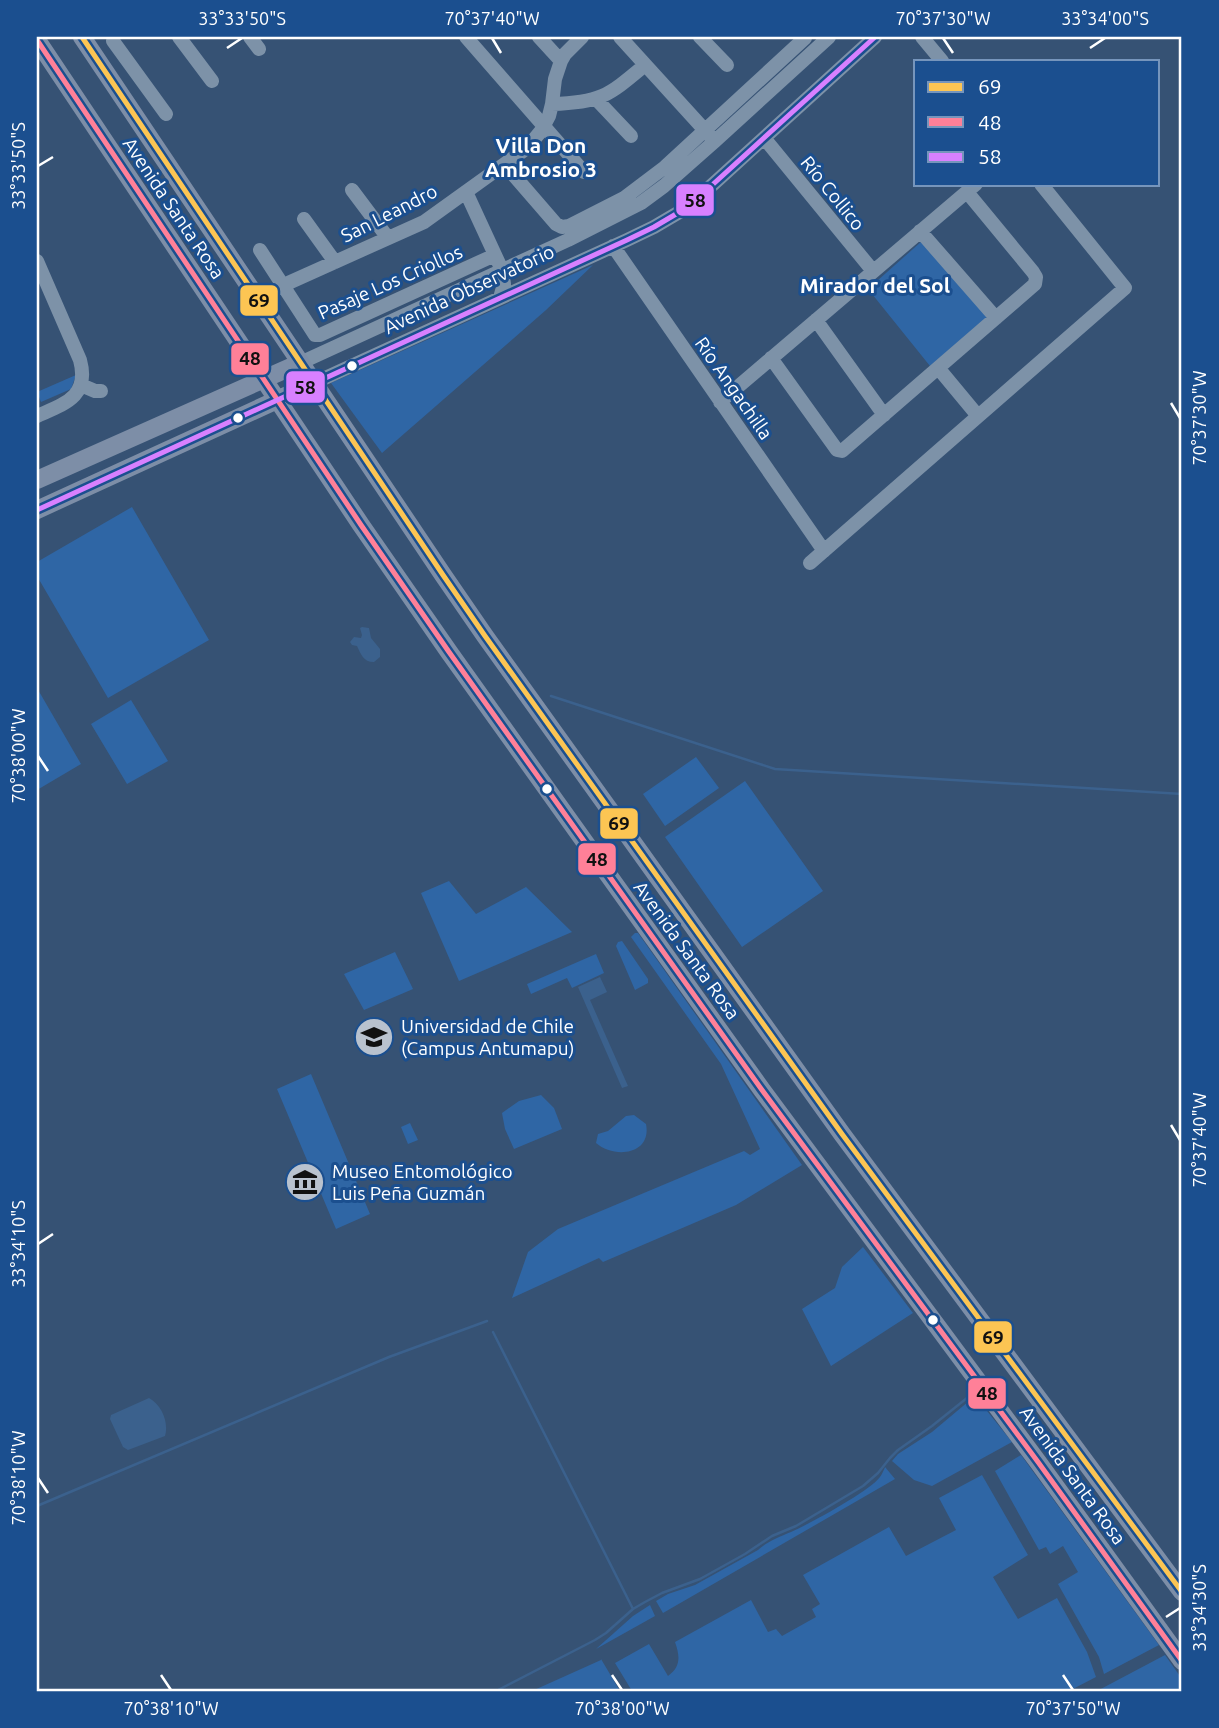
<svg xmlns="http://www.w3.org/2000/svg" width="1219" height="1728" font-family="Ubuntu,sans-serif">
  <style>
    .green { fill: #2f66a5 }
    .water { fill: #3b618d }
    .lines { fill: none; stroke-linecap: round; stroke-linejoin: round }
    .stream { stroke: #3b618d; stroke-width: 2.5 }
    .minor { stroke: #7d92a8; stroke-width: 14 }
    .major { stroke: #7d8ea7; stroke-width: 18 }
    .bus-1-casing { stroke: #1b4f8f; stroke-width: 10 }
    .bus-2-casing { stroke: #1b4f8f; stroke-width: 10 }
    .bus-3-casing { stroke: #1b4f8f; stroke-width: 10 }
    .bus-1 { stroke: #fcc553; stroke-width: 5 }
    .bus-2 { stroke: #ff8098; stroke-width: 5 }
    .bus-3 { stroke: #d880ff; stroke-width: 5 }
    .ticks { fill: none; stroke: #fff; stroke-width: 2.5 }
    .bus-dot { fill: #fff; stroke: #1b4f8f; stroke-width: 2.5 }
    .labels { text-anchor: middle; stroke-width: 6; stroke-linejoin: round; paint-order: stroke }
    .street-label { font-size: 19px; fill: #fff; stroke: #1b4f8f }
    .poi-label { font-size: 19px; fill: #fff; stroke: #1b4f8f; text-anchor: start }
    .neighbourhood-label { font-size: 21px; font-weight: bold; fill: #fff; stroke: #1b4f8f }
    .line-badge { stroke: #1b4f8f; stroke-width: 2.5 }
    .pale-badge-label { font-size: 19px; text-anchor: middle; font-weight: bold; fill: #111 }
    .neatline { fill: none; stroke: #fff; stroke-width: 2.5 }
    .ticks-label { font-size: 18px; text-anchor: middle; fill: #fff }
  </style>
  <rect width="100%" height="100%" fill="#365274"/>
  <path class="green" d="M922,241L987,317L930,366L868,289Z
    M593,265L546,310L382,453L331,383Z
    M76,375L71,389L41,402L37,392Z
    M132,507L209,640L108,698L37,576V562Z
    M37,688L81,764L37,790Z
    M131,700L168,761L127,784L91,724Z
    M696,757L719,788L665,826L643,794Z
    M745,781L823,891L742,947L665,837Z
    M449,881L476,914L526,887L572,932L459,981L421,893Z
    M635,933H638L802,1165L736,1205L603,1262L599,1258L512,1298L528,1252L558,1229L744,1151L750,1155L760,1149L721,1064L631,937Z
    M622,941L648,979V983L635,990L616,946L618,942Z
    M395,952L413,989L364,1010L344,974Z
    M596,954L604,973L572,988L567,978L531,994L527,984Z
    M311,1074L370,1214L336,1229L277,1089Z
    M541,1095L554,1108L562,1129L514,1149L505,1129L502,1113L519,1101Z
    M634,1115L646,1124C652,1155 614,1159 596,1143L598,1134L608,1131L626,1116Z
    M410,1123L418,1140L408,1144L401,1127Z
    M863,1247L913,1313L831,1366L802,1309L835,1288L842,1267Z
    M975,1396L1012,1442L932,1486L914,1480L892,1461L898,1454L932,1432Z
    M1021,1455L1159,1645L1104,1674L1099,1657L1058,1584L1078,1572L1063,1546L1050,1554L1046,1547L1039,1550L995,1471Z
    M885,1467L895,1479L663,1613L656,1601L668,1594L695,1585L758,1550C768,1541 779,1537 791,1532C809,1524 870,1491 880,1477C881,1476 885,1468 885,1467Z
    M982,1475L1028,1555L993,1577L1018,1619L1057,1598L1087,1652L1096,1677L1069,1691H632L615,1663L649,1644L668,1676C681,1667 680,1656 675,1642L751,1600L768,1632L776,1629L782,1636L816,1617L812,1609L820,1604L803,1575L889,1527L906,1556L956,1530L939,1498Z
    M650,1605L655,1616L596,1649L633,1616Z
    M1165,1655L1182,1679V1691H1097Z
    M601,1659L620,1691H532L601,1660Z"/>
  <path class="water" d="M362,627L369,628L371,638L380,649V657L374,662C363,662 361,654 357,646L352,645L350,642L354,637L361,638L362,635L360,628Z
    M600,977L607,992L590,1000L628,1086L622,1088L578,987Z
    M149,1398C162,1405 169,1423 165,1436L128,1450L123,1447L110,1419L111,1415Z"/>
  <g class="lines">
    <path class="stream" d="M551,696L775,769L1182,794
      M493,1332L633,1609
      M37,1506L389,1357L487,1321
      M496,1691L595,1640L606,1633L633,1609L645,1602L662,1593L700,1579L745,1554L772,1536L796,1526L863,1486L878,1473L890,1458L898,1450L932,1426L972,1394"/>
    <path class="minor" d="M179,37L212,81
      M250,37L259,49
      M466,37L584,172
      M539,37L561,61
      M620,37L711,137
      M700,37L727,65
      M922,37L942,61
      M113,41L166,114
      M596,99L631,136
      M552,104C601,103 609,95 645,65
      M764,138L873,271
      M505,165L556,224L562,227L569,226L624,198L665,167L805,38
      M352,190L388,238
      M466,192L502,270L504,284L500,298
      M304,219L335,262
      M920,231L996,318
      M613,246L824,551
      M260,250L315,335H320L495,255
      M37,261L80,360C90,397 64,404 37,416
      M257,297L424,222L527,148L541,131L549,116L552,104L555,79L561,61L565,54L582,37
      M816,320L884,415
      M771,358L837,450L842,451L1035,284L1036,277L1033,272L967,192
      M300,363L568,240L641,203L664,186L715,141L829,37
      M939,369L978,416
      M314,383L627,240L654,227L688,207L875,37
      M81,385L95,391H101
      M720,402L976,184
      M810,563L1125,288L1041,184"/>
    <path class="major" d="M82,37L443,575L485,636L842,1134L1182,1592
      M37,40L361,525L449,652L762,1090L1038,1462L1182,1661
      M37,480L300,363
      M37,510L314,383"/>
    <g class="bus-1-casing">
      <path id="bus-1" d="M82,37L443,575L485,636L842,1134L1182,1592"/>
    </g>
    <g class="bus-2-casing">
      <path id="bus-2" d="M37,40L361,525L449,652L762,1090L1038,1462L1182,1661"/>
    </g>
    <g class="bus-3-casing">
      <path id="bus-3" d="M37,510L627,240L654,227L688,207L875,37"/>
    </g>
    <use href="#bus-1" class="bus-1"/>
    <use href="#bus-2" class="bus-2"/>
    <use href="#bus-3" class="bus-3"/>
  </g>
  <path class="ticks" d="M492,38L501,53M943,38L953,53M227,48L242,38M1090,48L1105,38M38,166L53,157M1171,403L1180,418M38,756L48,771M1171,1125L1180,1140M38,1244L53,1234M38,1478L48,1493M1166,1617L1180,1608M161,1675L171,1690M612,1675L622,1690M1063,1675L1073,1690"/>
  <defs>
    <g id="university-disc" transform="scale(2.0125)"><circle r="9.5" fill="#b9c2ce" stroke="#1b4f8f"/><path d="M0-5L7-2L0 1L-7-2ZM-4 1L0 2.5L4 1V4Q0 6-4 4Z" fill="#111"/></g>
    <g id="museum-disc" transform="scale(2.0125)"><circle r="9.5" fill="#b9c2ce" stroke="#1b4f8f"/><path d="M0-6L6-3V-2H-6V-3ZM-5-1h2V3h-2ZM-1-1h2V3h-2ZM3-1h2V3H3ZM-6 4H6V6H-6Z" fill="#111"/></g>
  </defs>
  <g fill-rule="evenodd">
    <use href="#university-disc" x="374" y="1037"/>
    <use href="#museum-disc" x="305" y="1182"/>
  </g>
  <g class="bus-dot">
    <circle cx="352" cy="366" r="6"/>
    <circle cx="238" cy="418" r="6"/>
    <circle cx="547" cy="789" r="6"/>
    <circle cx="933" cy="1320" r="6"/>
  </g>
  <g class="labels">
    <g class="street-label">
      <text transform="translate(833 193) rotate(51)" y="7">Río Collico</text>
      <text transform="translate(174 208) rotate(56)" y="7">Avenida Santa Rosa</text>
      <text transform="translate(389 213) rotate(-27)" y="7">San Leandro</text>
      <text transform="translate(390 282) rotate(-24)" y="7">Pasaje Los Criollos</text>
      <text transform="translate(469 289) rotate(-25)" y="7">Avenida Observatorio</text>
      <text transform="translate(734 388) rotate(55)" y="7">Río Angachilla</text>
      <text transform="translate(687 950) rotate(54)" y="7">Avenida Santa Rosa</text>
      <text transform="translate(1073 1475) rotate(54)" y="7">Avenida Santa Rosa</text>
    </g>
    <g class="poi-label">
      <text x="401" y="1033">Universidad de Chile<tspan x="401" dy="22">(Campus Antumapu)</tspan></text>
      <text x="332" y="1178">Museo Entomológico<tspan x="332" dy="22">Luis Peña Guzmán</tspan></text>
    </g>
    <g class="neighbourhood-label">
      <text x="541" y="153">Villa Don<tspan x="541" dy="24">Ambrosio 3</tspan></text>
      <text x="875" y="293">Mirador del Sol</text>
    </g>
  </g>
  <g class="line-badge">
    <rect x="675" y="183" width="40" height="34" rx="7" fill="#d880ff"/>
    <rect x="239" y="284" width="40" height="33" rx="7" fill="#fcc553"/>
    <rect x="230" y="342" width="40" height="34" rx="7" fill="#ff8098"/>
    <rect x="285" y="370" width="41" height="34" rx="7" fill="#d880ff"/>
    <rect x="599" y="807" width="40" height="33" rx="7" fill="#fcc553"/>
    <rect x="577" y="842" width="40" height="34" rx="7" fill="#ff8098"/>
    <rect x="973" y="1320" width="40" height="34" rx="7" fill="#fcc553"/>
    <rect x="967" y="1377" width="40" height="33" rx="7" fill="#ff8098"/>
  </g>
  <g class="pale-badge-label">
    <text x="695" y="207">58</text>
    <text x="259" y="307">69</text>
    <text x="250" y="365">48</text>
    <text x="305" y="394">58</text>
    <text x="619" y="830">69</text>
    <text x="597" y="866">48</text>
    <text x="993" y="1344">69</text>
    <text x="987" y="1400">48</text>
  </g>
  <rect width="1219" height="1728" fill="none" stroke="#1b4f8f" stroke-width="77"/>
  <rect x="914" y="60" width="245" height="126" fill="#1b4f8f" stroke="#7695bc" stroke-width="2"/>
  <rect x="928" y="82" width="35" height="10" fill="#fcc553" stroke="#7695bc" stroke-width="2"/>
  <text x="978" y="94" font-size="21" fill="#ffffff">69</text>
  <rect x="928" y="117" width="35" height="10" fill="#ff8098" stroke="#7695bc" stroke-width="2"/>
  <text x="978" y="130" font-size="21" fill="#ffffff">48</text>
  <rect x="928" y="152" width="35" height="10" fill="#d880ff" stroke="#7695bc" stroke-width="2"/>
  <text x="978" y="164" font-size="21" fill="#ffffff">58</text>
  <rect x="38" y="38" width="1142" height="1652" class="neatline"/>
  <g class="ticks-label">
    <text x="242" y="25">33°33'50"S</text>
    <text x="492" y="25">70°37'40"W</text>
    <text x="943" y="25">70°37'30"W</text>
    <text x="1105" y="25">33°34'00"S</text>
    <text transform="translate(19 166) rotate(-90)" y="6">33°33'50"S</text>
    <text transform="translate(1200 418) rotate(-90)" y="6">70°37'30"W</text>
    <text transform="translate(19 756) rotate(-90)" y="6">70°38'00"W</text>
    <text transform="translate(1200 1140) rotate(-90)" y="6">70°37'40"W</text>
    <text transform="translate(19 1244) rotate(-90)" y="6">33°34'10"S</text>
    <text transform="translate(19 1478) rotate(-90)" y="6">70°38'10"W</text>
    <text transform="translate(1200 1608) rotate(-90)" y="6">33°34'30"S</text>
    <text x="171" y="1715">70°38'10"W</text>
    <text x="622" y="1715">70°38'00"W</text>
    <text x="1073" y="1715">70°37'50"W</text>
  </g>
</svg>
